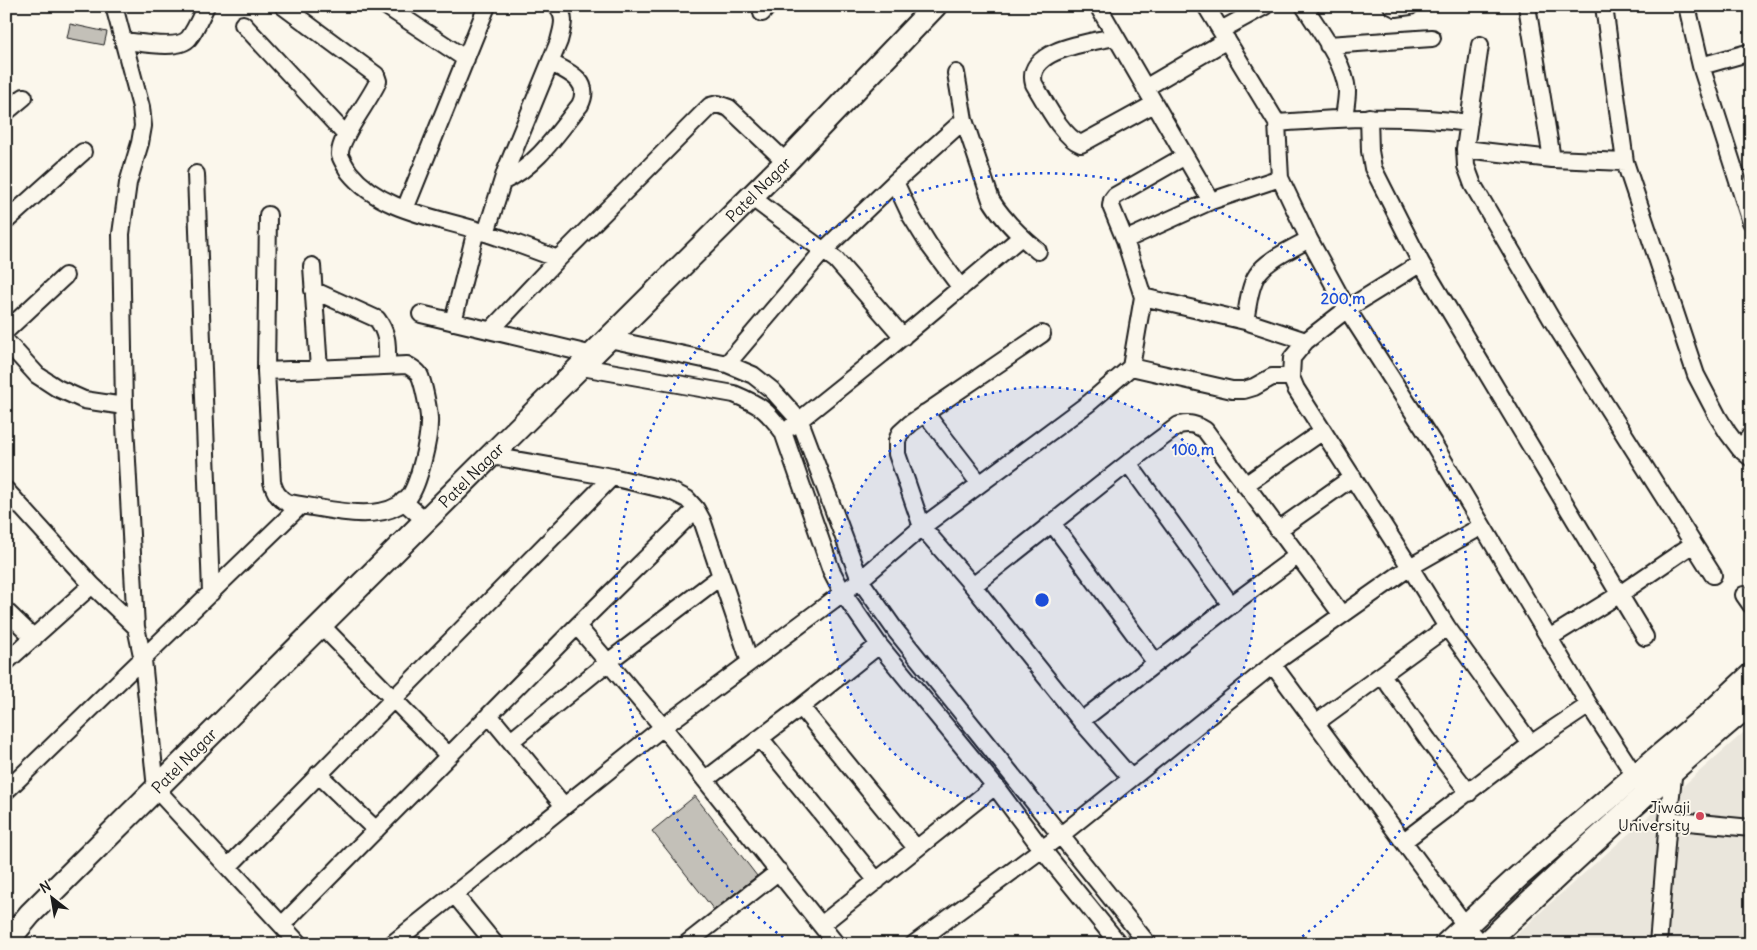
<svg xmlns="http://www.w3.org/2000/svg" width="1757" height="950" font-family="Delius,sans-serif">
  <style>
    .built { fill: #eae6dc }
    .building { fill: #c3c0b8; stroke: #1c1c1c }
    .lines { fill: none; stroke-linecap: round; stroke-linejoin: round }
    .street-casing { stroke: #1c1c1c; stroke-width: 20 }
    .secondary-casing { stroke: #1c1c1c; stroke-width: 26 }
    .street { stroke: #fbf7ec; stroke-width: 16 }
    .secondary { stroke: #fbf7ec; stroke-width: 22 }
    .ring { fill: none; stroke: #1d4ed8; stroke-width: 2.5; stroke-dasharray: 2.5 5 }
    .poi-dot { fill: #d1495b; stroke: #fbf7ec; stroke-width: 2 }
    .labels { text-anchor: middle; stroke-width: 4; stroke-linejoin: round; paint-order: stroke }
    .street-label { font-size: 16px; fill: #1c1c1c; stroke: #fbf7ec }
    .poi-label { font-size: 16px; fill: #1c1c1c; stroke: #fbf7ec; text-anchor: end }
    .centre { fill: #1d4ed8; stroke: #fbf7ec; stroke-width: 2.5 }
    .ring-label { font-size: 15px; text-anchor: middle; font-weight: bold; fill: #1d4ed8; stroke: #fbf7ec; stroke-width: 4; stroke-linejoin: round; paint-order: stroke }
  </style>
  <rect width="100%" height="100%" fill="#fbf7ec"/>
  <filter id="ink" filterUnits="userSpaceOnUse"><feTurbulence type="fractalNoise" baseFrequency=".02" numOctaves="2"/><feDisplacementMap in="SourceGraphic" scale="10" xChannelSelector="R" yChannelSelector="G"/><feConvolveMatrix kernelMatrix="1 2 1 2 8 2 1 2 1" color-interpolation-filters="sRGB"/></filter>
  <g filter="url(#ink)">
    <path class="built" d="M1751,726V944H1507L1547,906Z"/>
    <path class="building" d="M70,24L107,32L104,45L67,38Z
      M695,796L757,876L714,910L652,831Z"/>
    <g class="lines">
      <g class="street-casing">
        <path id="street" d="M114,6L141,107L143,126L140,143L128,183L121,234L124,406L136,627L143,660L156,789L299,944
          M283,6L376,75L378,81C371,99 338,139 340,155C342,161 346,167 349,172C382,213 439,217 486,233C510,241 534,250 558,259
          M386,6L466,59
          M1098,6L1211,201
          M1206,6L1277,123L1280,178L1309,239L1347,309L1433,443L1589,705L1641,785
          M1304,6C1319,30 1345,63 1347,91C1347,100 1345,109 1344,118
          M1392,6L1396,8L1410,6
          M1527,6L1552,159
          M1604,6L1625,162L1696,375L1718,417L1728,433L1740,449L1751,458
          M1687,6L1701,66L1751,222
          M762,13L768,6
          M243,24L346,135
          M1221,30L1265,6
          M1115,37C1092,42 1024,49 1034,84C1045,102 1062,137 1081,144L1154,104
          M124,41C139,42 179,51 189,38C196,29 201,16 206,6
          M1328,45L1432,38
          M1480,45L1465,149L1466,166L1473,185L1552,320L1713,575
          M1701,66L1751,52
          M956,73L964,120L991,200C1003,220 1020,236 1038,251
          M1145,88L1227,40
          M6,112L24,97
          M1369,117L1370,151L1373,168L1421,263L1645,637
          M1277,123C1342,118 1403,114 1469,123
          M1465,149L1552,159L1625,162
          M196,174L211,593
          M504,181C537,166 558,132 580,105C592,81 569,72 551,63
          M895,182L911,216L929,245L961,288
          M751,197L836,260L903,337
          M405,209L487,6
          M6,221L83,152
          M486,233L506,170L559,41C562,28 567,18 557,6
          M1125,240L1211,201L1280,178
          M1421,263L1347,309L1306,341L1292,358L1291,377L1296,389L1410,567L1447,627L1531,744
          M312,266L319,369
          M313,290L377,319C389,335 387,347 387,366
          M1143,297L1245,321L1306,341
          M421,314L593,355
          M1245,321C1248,307 1249,287 1257,275C1266,260 1294,248 1309,239
          M453,322L476,230
          M491,330L558,259L710,106L718,104L729,108L786,162
          M6,331L65,276
          M1042,334L911,423L900,433L897,441V454L922,527L973,586L1081,721L1131,778
          M609,339L727,364L753,375L772,390L800,421L860,580L896,631L1148,944
          M6,341L37,375L57,388L84,400L124,406
          M727,364L823,251L895,182L964,120
          M582,367L734,394C760,405 766,409 783,432L831,570L843,593L879,645L995,786L1042,849L1119,944
          M1131,367L1232,390H1244L1254,387L1272,377H1291
          M266,371L407,365C412,368 416,370 419,374C423,381 430,414 429,423C429,439 419,484 409,497C407,500 401,504 397,506C370,522 319,507 288,503C278,498 275,492 272,482L266,371L268,215
          M925,413L980,484
          M791,427L882,354L1021,237
          M1740,449L1751,435
          M492,456L612,477L671,491L687,499L696,509L702,520L750,662
          M1128,463L1231,605
          M1245,485L1323,431
          M6,490L92,585L136,627
          M403,501L426,521
          M1052,523L1156,663
          M1278,530L1353,477
          M973,586L1128,463L1179,425C1190,423 1195,424 1205,430L1342,615
          M1744,595L1751,605
          M6,611L34,638
          M321,625L449,756
          M577,626L663,727L836,944
          M1549,638L1620,594L1693,544
          M6,662L92,585
          M1273,665L1465,925L1482,944
          M1382,675L1428,740L1469,793
          M801,707L916,848
          M489,715L564,806
          M1081,721L1231,605L1297,556
          M1317,722L1447,627
          M760,738L877,881
          M511,741L608,662L721,576
          M318,774L376,830
          M705,780L801,707L879,645
          M6,791L301,505
          M1668,820L1751,828
          M1404,841L1531,744L1589,705
          M228,867L612,477
          M454,894L495,944
          M282,925L577,626L696,509
          M821,925L995,786
          M392,944L663,727L860,580L922,527L1089,403L1131,367L1143,297L1125,240L1111,206L1112,200L1115,196L1185,156
          M686,944L779,871
          M914,944L1061,835L1281,658L1410,567L1482,526
          M1658,944L1668,820L1674,769"/>
      </g>
      <g class="secondary-casing">
        <g id="secondary">
          <path id="s1" d="M6,943L30,914L786,162L935,6"/>
          <path d="M1446,944L1519,876L1635,776L1708,715L1751,675"/>
          <path d="M1485,944C1572,861 1660,780 1751,703"/>
        </g>
      </g>
      <use href="#street" class="street"/>
      <use href="#secondary" class="secondary"/>
    </g>
  </g>
  <circle cx="1042" cy="600" r="213" fill="#1d4ed8" fill-opacity=".12"/>
  <g class="ring">
    <circle cx="1042" cy="600" r="213"/>
    <path d="M789 942A426 426 0 1 1 1295 942"/>
  </g>
  <circle class="poi-dot" cx="1700" cy="816" r="5"/>
  <g class="labels">
    <g class="street-label">
      <text dy="6" stroke="none"><textPath href="#s1" startOffset="1065">Patel Nagar</textPath></text>
      <text dy="6" stroke="none"><textPath href="#s1" startOffset="660">Patel Nagar</textPath></text>
      <text dy="6" stroke="none"><textPath href="#s1" startOffset="255">Patel Nagar</textPath></text>
    </g>
    <g class="poi-label">
      <text x="1690" y="813">Jiwaji<tspan x="1690" dy="18">University</tspan></text>
    </g>
  </g>
  <circle cx="1042" cy="600" r="8" class="centre"/>
  <g class="ring-label">
    <text x="1343" y="304">200 m</text>
    <text x="1193" y="455">100 m</text>
  </g>
  <rect width="1757" height="950" fill="none" stroke="#fbf7ec" stroke-width="25"/>
  <rect x="12" y="12" width="1732" height="925" fill="none" stroke="#1c1c1c" stroke-width="2" filter="url(#ink)"/>
  <g transform="translate(52 898) rotate(329)" stroke="#fbf7ec" stroke-width="4" paint-order="stroke">
  <path d="M0-4L9 19L0 12L-9 19Z" fill="#1c1c1c"/>
  <text y="-8" font-size="14" font-weight="bold" text-anchor="middle" fill="#1c1c1c">N</text>
  </g>
</svg>
